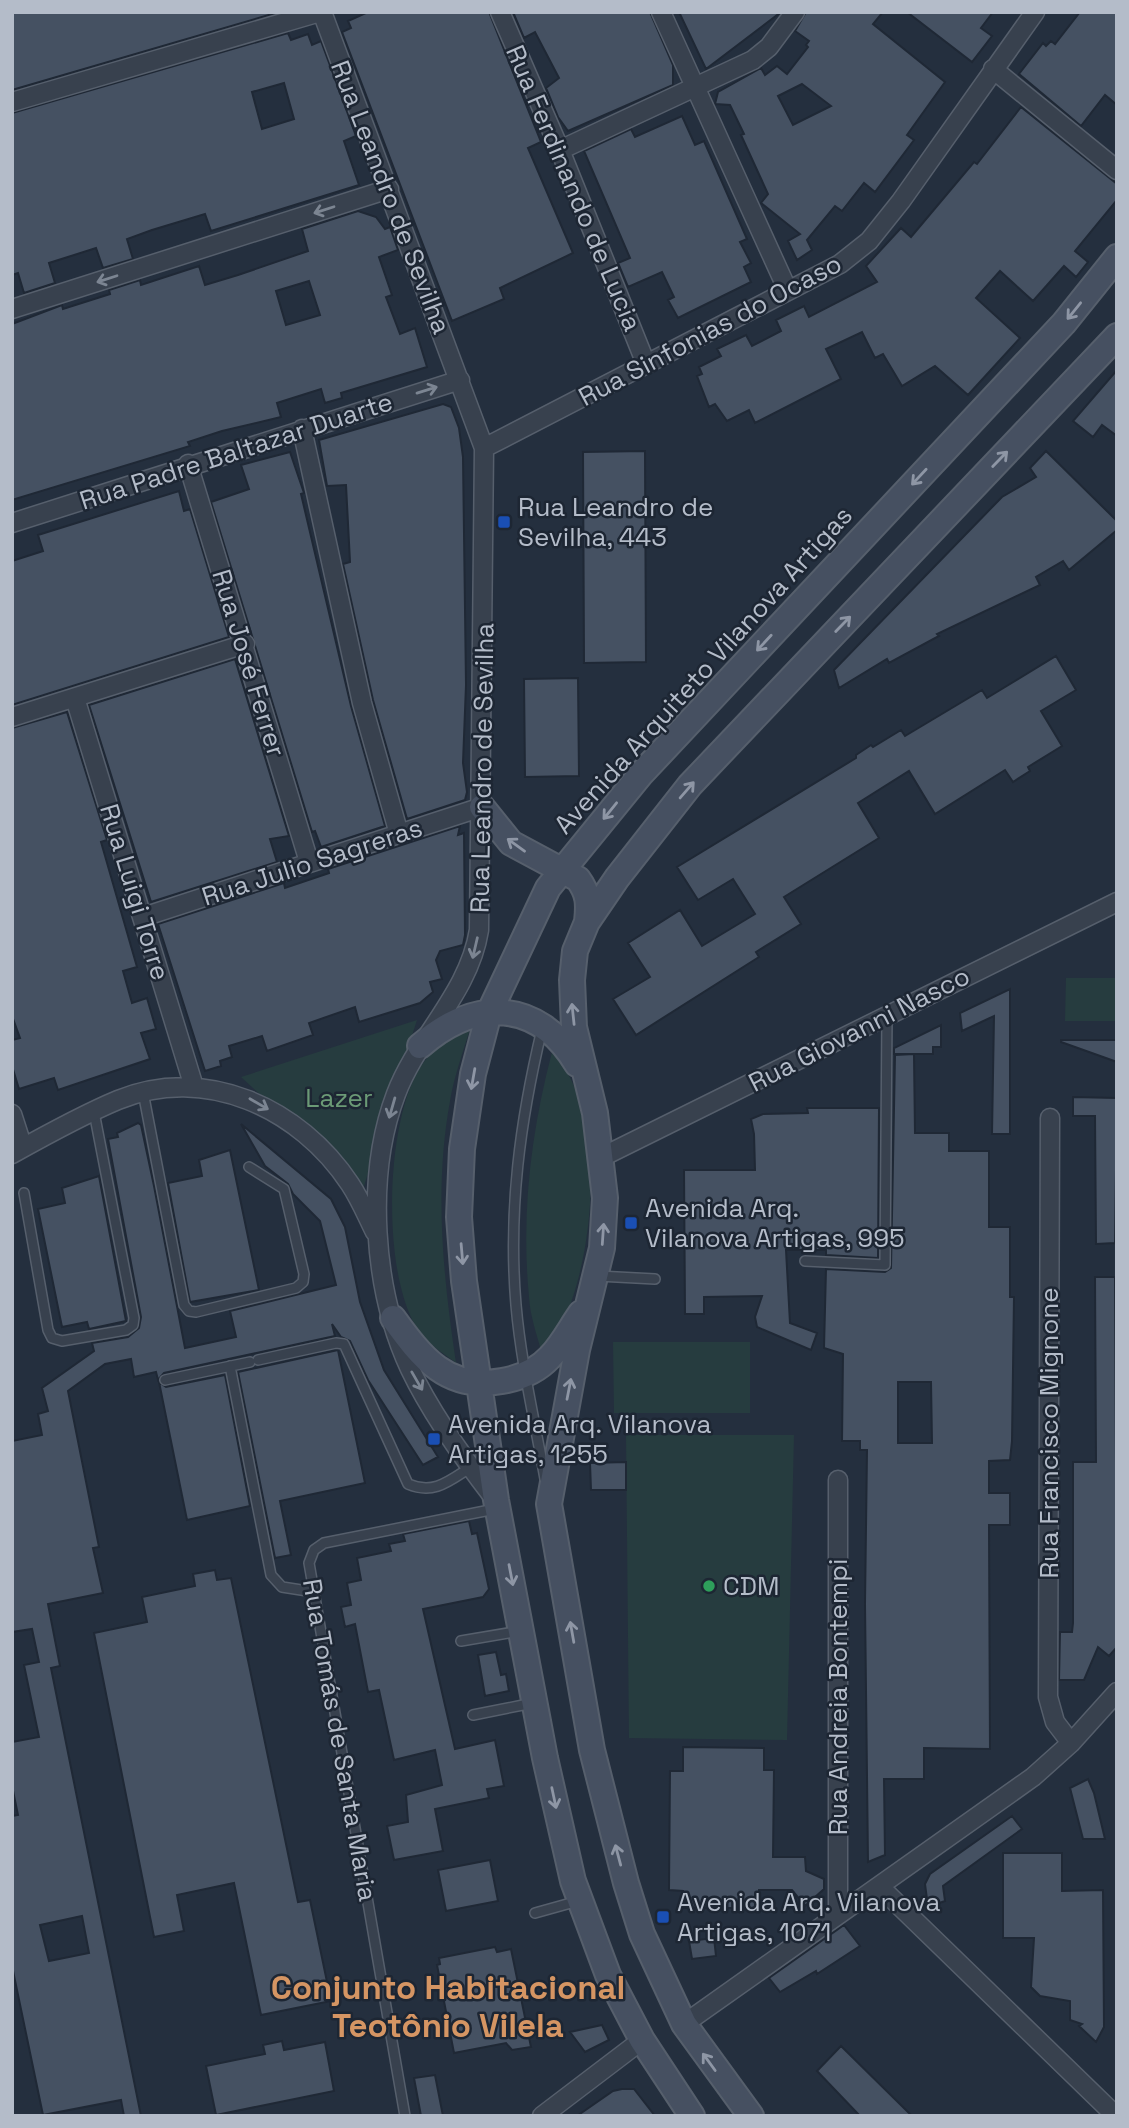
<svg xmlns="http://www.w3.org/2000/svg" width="1129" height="2128" font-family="'Space Grotesk',sans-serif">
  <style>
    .green { fill: #263c3f }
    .building { fill: #455162; stroke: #1f2835; stroke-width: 2; fill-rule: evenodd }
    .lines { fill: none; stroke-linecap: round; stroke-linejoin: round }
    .service-casing { stroke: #565f6c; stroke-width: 12 }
    .minor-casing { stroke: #565f6c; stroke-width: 21 }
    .secondary-casing { stroke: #565f6c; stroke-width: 28 }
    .service { stroke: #38414e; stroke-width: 9 }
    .minor { stroke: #38414e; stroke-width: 18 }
    .secondary { stroke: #465061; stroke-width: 24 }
    .oneway { stroke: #7c8592 }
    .oneway2 { stroke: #8e96a5 }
    .transit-dot { fill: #1a4fb4; stroke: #1d2633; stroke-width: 2.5 }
    .leisure-dot { fill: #2e9e5b; stroke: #1d2633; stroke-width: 2.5 }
    .labels { text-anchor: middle; stroke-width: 5; stroke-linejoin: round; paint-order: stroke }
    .street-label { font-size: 26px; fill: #b4bcc9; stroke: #1d2633 }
    .poi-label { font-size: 26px; fill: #b4bcc9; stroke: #1d2633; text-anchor: start }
    .park-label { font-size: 26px; fill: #6b9a76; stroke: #1d2633 }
    .district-label { font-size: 33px; font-weight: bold; fill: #d59563; stroke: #1d2633 }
  </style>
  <rect width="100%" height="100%" fill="#242f3e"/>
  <path class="green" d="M1066,978H1117V1021H1065Z
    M417,1020L363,1189L241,1077Z
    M470,1029C463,1052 454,1077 450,1101C434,1189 443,1275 456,1363C445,1354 431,1346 422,1336C380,1283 384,1117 423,1063C436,1046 452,1038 470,1029Z
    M552,1052C608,1110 595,1249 565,1318C560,1331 549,1343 542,1354C537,1335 530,1316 529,1297C521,1214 531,1132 552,1052Z
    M613,1342H750V1413H614Z
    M626,1435H794L787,1740L629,1738Z"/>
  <path class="building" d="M12,12H279L12,90Z
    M368,12H489L541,142L528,148L573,253L500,288L504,299L452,321L342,32L351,28L348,21Z
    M513,12H650L673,65V85L568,131L558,117L546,88L559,78L535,32L524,38Z
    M679,12H781L706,69Z
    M806,12H883L873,24L945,82L907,135L914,140L875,192L864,183L842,211L835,206L807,240L812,250L797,260L788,241L800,234L761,203L768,194L741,135L744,134L730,105L715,104L718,92L761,68L765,75L777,66L787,74L808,47L806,45L809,41L795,31ZM802,84L831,106L793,125L778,96Z
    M907,12H993L981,28L992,36L972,62Z
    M1080,12H1117V105L1105,95L1081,126L1019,74L1043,43L1046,46L1051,41L1055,44Z
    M288,33L291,40L308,34L312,45L321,41L356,136L344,141L359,185L211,231L205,214L152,230L127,239L133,259L103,268L96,248L49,263L55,283L24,293L18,273L12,275V113ZM284,83L294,119L262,129L252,92Z
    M1021,107L1117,184V200L1075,251L1088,262L1076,277L1064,266L1033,301L1000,271L976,298L1020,338L968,395L935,366L902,386L883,354L875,358L862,332L826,349L841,379L755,423L749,410L727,421L715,404L709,407L697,376L702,374L699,367L721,356L717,349L746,335L752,346L781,331L776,320L804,306L809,317L877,282L866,266L901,228L911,237L974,162L977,164Z
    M682,116L695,145L704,141L747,239L740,242L751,263L744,267L751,282L678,318L668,300L674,297L662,272L628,287L618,263L630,258L584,151L631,129L635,137Z
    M358,211L376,217L385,229L390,227L398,250L379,257L392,295L386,297L400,334L415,328L427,367L341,393L342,398L325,403L321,389L277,403L281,417L222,431L188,442L190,446L12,500V324L62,305L63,309L110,294L109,290L140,280L141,285L199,266L205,285L238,275L308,251L302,229ZM309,281L320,315L286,325L276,291Z
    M1117,370V436L1102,425L1093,437L1073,421Z
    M443,404L451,407L459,428L463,457L466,685L463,763L467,792L465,800L407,819L373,700L343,564L350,562L346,485L327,486L319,440Z
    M645,451L646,662L584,663L583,452Z
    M1046,451L1117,521V530L1069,570L1063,561L1036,577L1040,585L937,634L939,636L889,663L887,659L839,688L834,670L1002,497L1036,477L1030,468Z
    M290,452L304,493L301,494L351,706L385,826L321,847L315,831L312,832L211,502L249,489L241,465Z
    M179,491L184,511L190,509L229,637L12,705V561L43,551L38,535Z
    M1056,656L1076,690L1041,711L1062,746L1028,767L1030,771L1013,782L1005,770L935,814L909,771L858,803L879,838L784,897L801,924L756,952L759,957L636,1035L613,999L650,977L628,943L680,910L702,946L755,914L733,879L698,900L677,867L856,758V755L871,745L873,747L901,730L905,736L982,690L987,698Z
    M235,659L289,836L270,839L277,862L151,902L89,705Z
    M578,678L579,776L525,777L524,679Z
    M67,712L107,840L101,842L137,967L123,971L132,1003L147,998L156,1029L141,1033L150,1059L58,1090L54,1078L19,1089L12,1066V1040L20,1038L12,1016V728Z
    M460,826L458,835L464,833L465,935L463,945L440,951L436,960L442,979L430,982L433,992L420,1003L359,1022L355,1007L309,1023L313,1035L267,1051L262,1036L229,1046L232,1057L220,1061L221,1066L205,1071L158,924L284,883L285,888L329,873L328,869Z
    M1010,989V1134H992L994,1016L962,1031L960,1013Z
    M941,1025V1047H933V1054H894V1048Z
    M1061,1040H1117V1062L1061,1042Z
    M914,1054L915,1133H949V1151H989V1227H1010V1297H1014L1012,1441L1010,1460L989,1461V1493H1010V1525H989L990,1749L924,1748V1779H884L885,1855L868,1862L865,1604L867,1450H860V1441H842L843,1354L824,1348L826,1269L885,1272L891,1268L895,1055ZM898,1382H931L932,1443H898Z
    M1073,1097L1117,1098L1115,1243L1096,1244L1095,1116H1073Z
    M807,1108H879L878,1258L826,1255V1250H786L790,1323L817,1333L811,1350L757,1327L755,1317L762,1296L704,1297V1314H685L684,1170H755L754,1134L751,1119L763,1114L808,1113Z
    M138,1123L141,1125L154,1186L185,1348L236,1337L230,1311L336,1285L320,1221L293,1194L288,1184L265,1166L241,1124L331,1199L345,1227L360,1302L384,1370L438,1457L423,1465L368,1380L350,1341L341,1337L332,1324L335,1336L164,1373L158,1380L156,1372L134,1377L131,1359L105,1364L68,1391L99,1547L93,1548L103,1593L48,1604L60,1666L51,1668L141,2116H124L121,2100L43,2115L12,1966V1816L18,1815L12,1786V1742L39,1737L24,1665L39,1662L32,1629L12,1632V1441L42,1435L38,1414L48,1411L42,1388L94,1351L92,1343L128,1337L139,1328L141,1317L108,1139L118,1137L117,1133ZM82,1916L89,1953L49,1961L40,1925Z
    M230,1150L259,1290L190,1302L168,1183L202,1176L199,1160Z
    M99,1176L126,1321L89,1329L87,1322L62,1327L38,1209L65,1203L62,1188Z
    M1095,1277H1115L1117,1647L1109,1656L1098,1647L1084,1680H1059L1060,1632H1072L1073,1623V1462H1096Z
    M338,1350L365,1483L280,1501L291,1555L275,1558L238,1372Z
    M225,1375L250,1506L187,1520L159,1382L166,1387Z
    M626,1462V1490H591L590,1463Z
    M469,1521L472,1534L477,1533L489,1589L483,1597L423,1609L455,1749L495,1740L504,1786L487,1789L489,1798L435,1809L443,1851L394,1860L387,1826L408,1822L406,1795L442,1785L435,1750L394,1760L379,1690L368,1692L355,1624L345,1627L341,1607L351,1605L347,1583L361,1580L357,1558L391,1551L389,1544L405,1541L403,1534Z
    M215,1570L217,1580L231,1578L298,1902L310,1900L331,2001L261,2015L234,1883L177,1895L184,1931L154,1937L94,1633L147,1622L142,1597L195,1586L193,1574Z
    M496,1652L501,1675L506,1674L509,1691L485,1696L478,1655Z
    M683,1747L764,1748V1770H774L773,1857H805L806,1871L824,1879V1889L805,1906L792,1890H759V1908H683V1891L669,1890L670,1771H683Z
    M1088,1779L1094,1793L1105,1839H1083L1070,1788Z
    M1012,1816L1022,1829L943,1886L945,1901L928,1907L925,1884L930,1874Z
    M1003,1853H1062V1891L1103,1890L1104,2027L1096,2042L1079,2026L1082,2024L1070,2020V2001L1040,1996L1031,1987L1034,1938H1003Z
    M490,1860L498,1901L446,1911L438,1870Z
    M844,1925L860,1946L817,1974L816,1971L780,1992L769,1978Z
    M714,1938L716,1956L692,1959L689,1941Z
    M495,1947L497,1952L511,1949L531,2047L512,2050L506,2043L454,2053L437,1965L440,1964L439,1958Z
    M602,2025L609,2040L585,2052L570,2032Z
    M282,2041L284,2050L325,2042L334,2091L216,2115L206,2066L265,2054L263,2045Z
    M841,2046L912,2116H860L817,2071Z
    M435,2075L443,2116H421L414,2078Z
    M622,2089H634L655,2116H577L613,2091Z"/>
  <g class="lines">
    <g class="service-casing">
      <path id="service" d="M542,1029C520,1121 508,1210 516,1305C521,1363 535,1422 545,1479
        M143,1092L184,1305L189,1311L196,1312L296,1288L303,1282L304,1274L284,1189L249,1167
        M24,1193L48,1330L52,1338L62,1341L126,1330L133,1325L134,1318L94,1112
        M805,1261L885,1265L887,1016
        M598,1276L655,1279
        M258,1360L336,1343L344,1344L408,1484C434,1495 449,1481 471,1467
        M230,1366L271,1575L282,1587L314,1592
        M165,1380L250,1362
        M461,1641L520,1631
        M473,1715L533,1703
        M535,1913L578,1901
        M405,2116L309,1563L314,1550L324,1543L495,1509"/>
    </g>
    <g class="minor-casing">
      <path id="minor" d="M322,12L484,448L479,930C469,993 418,1036 396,1094C365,1176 373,1290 410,1369C432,1415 463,1458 494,1498
        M500,12L560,150L646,364
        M661,12L788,291
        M993,69L1117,170
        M12,102L320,12
        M560,150L753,60L769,47L795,12
        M12,309L389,189
        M302,429L362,703L399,834
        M484,448L840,264L869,241L901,201L1035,12
        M188,464L309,862
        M12,523L460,380
        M75,698L194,1087
        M12,717L245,644
        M143,917L482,807
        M12,1114L23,1148
        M1050,1118L1048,1697L1055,1722L1071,1743
        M12,1154C46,1135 82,1115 118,1100C205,1064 300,1108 350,1184C360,1199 367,1216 375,1232
        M602,1157L1117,902
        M838,1480V1913
        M879,1886L1116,2116
        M684,2024L1033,1777L1071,1743L1117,1692
        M542,2116L642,2040"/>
    </g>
    <g class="secondary-casing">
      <path id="secondary" d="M482,807L511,843L578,879C589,894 589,904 587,922
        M420,1046C475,998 538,999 577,1064
        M393,1318C422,1358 447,1391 502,1381C520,1378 537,1371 550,1357C562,1345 571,1327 581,1313
        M692,2116L642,2040L608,1975L573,1881L545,1758L496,1500L464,1281L459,1217L462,1149L473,1074L489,1013L548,888L641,774L1064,323L1117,257
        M751,2116L684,2024L642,1934L626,1883L592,1750L549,1504L577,1350L602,1248L605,1198L595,1113L574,1027L572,980L575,951L587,922L617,878L690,785L1117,336"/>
    </g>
    <use href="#service" class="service"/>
    <use href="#minor" class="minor"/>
    <use href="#secondary" class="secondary"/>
  </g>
  <defs><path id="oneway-shaft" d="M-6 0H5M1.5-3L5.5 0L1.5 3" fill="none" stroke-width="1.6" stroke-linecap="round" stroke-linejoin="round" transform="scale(1.75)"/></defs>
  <g class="oneway">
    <use href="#oneway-shaft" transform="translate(324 210) rotate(162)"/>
    <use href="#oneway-shaft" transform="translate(107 279) rotate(162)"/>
    <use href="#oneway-shaft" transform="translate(427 390) rotate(-17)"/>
    <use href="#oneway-shaft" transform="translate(475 948) rotate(103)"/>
    <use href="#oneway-shaft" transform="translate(259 1104) rotate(30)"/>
    <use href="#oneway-shaft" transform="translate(392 1108) rotate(106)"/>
    <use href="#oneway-shaft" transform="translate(417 1381) rotate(60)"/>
  </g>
  <g class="oneway2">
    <use href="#oneway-shaft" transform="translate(1074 311) rotate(129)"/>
    <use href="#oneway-shaft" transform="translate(1000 459) rotate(-46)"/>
    <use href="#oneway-shaft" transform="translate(919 477) rotate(133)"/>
    <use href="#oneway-shaft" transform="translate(843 624) rotate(-46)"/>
    <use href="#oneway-shaft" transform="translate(764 643) rotate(133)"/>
    <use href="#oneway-shaft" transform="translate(687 790) rotate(-49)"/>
    <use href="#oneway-shaft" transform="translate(610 811) rotate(129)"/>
    <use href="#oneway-shaft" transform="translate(516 845) rotate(-144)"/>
    <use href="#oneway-shaft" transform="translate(573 1014) rotate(-96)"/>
    <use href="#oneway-shaft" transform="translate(473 1079) rotate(100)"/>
    <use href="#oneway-shaft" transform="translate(603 1234) rotate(-86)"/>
    <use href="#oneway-shaft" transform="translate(462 1254) rotate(85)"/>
    <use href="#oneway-shaft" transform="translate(569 1389) rotate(-79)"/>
    <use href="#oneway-shaft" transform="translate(511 1575) rotate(79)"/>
    <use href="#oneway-shaft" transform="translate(572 1632) rotate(-100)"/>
    <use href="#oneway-shaft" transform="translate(554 1798) rotate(78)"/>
    <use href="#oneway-shaft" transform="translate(618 1855) rotate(-105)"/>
    <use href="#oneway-shaft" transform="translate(709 2062) rotate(-126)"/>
  </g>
  <g class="transit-dot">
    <rect x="497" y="515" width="14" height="14" rx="3.5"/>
    <rect x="624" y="1216" width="14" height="14" rx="3.5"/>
    <rect x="427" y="1432" width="14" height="14" rx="3.5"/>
    <rect x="656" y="1910" width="14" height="14" rx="3.5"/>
  </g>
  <circle class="leisure-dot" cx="709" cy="1586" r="7"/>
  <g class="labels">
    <g class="street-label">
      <text transform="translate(574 188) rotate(67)" y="9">Rua Ferdinando de Lucia</text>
      <text transform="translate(391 197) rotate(69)" y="9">Rua Leandro de Sevilha</text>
      <text transform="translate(710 330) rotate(-28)" y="9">Rua Sinfonias do Ocaso</text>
      <text transform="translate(236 451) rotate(-18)" y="9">Rua Padre Baltazar Duarte</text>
      <text transform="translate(249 663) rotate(73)" y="9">Rua José Ferrer</text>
      <text transform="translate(703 670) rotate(-48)" y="9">Avenida Arquiteto Vilanova Artigas</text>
      <text transform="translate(482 768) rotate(-89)" y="9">Rua Leandro de Sevilha</text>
      <text transform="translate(312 862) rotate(-18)" y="9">Rua Julio Sagreras</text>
      <text transform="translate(135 892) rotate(73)" y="9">Rua Luigi Torre</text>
      <text transform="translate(859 1029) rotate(-27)" y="9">Rua Giovanni Nasco</text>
      <text transform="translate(1049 1433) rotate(-90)" y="9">Rua Francisco Mignone</text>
      <text transform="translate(838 1697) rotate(-90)" y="9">Rua Andreia Bontempi</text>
      <text transform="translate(340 1740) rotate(80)" y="9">Rua Tomás de Santa Maria</text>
    </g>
    <g class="poi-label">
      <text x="518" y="516">Rua Leandro de<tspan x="518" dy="30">Sevilha, 443</tspan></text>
      <text x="645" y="1217">Avenida Arq.<tspan x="645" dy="30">Vilanova Artigas, 995</tspan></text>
      <text x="448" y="1433">Avenida Arq. Vilanova<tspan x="448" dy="30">Artigas, 1255</tspan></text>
      <text x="723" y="1595">CDM</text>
      <text x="677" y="1911">Avenida Arq. Vilanova<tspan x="677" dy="30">Artigas, 1071</tspan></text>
    </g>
    <g class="park-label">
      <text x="339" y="1107">Lazer</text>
    </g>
    <g class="district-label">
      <text x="448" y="1999">Conjunto Habitacional<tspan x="448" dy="38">Teotônio Vilela</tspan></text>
    </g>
  </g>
  <rect width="1129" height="2128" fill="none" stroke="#b4bcc9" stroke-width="28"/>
</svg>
